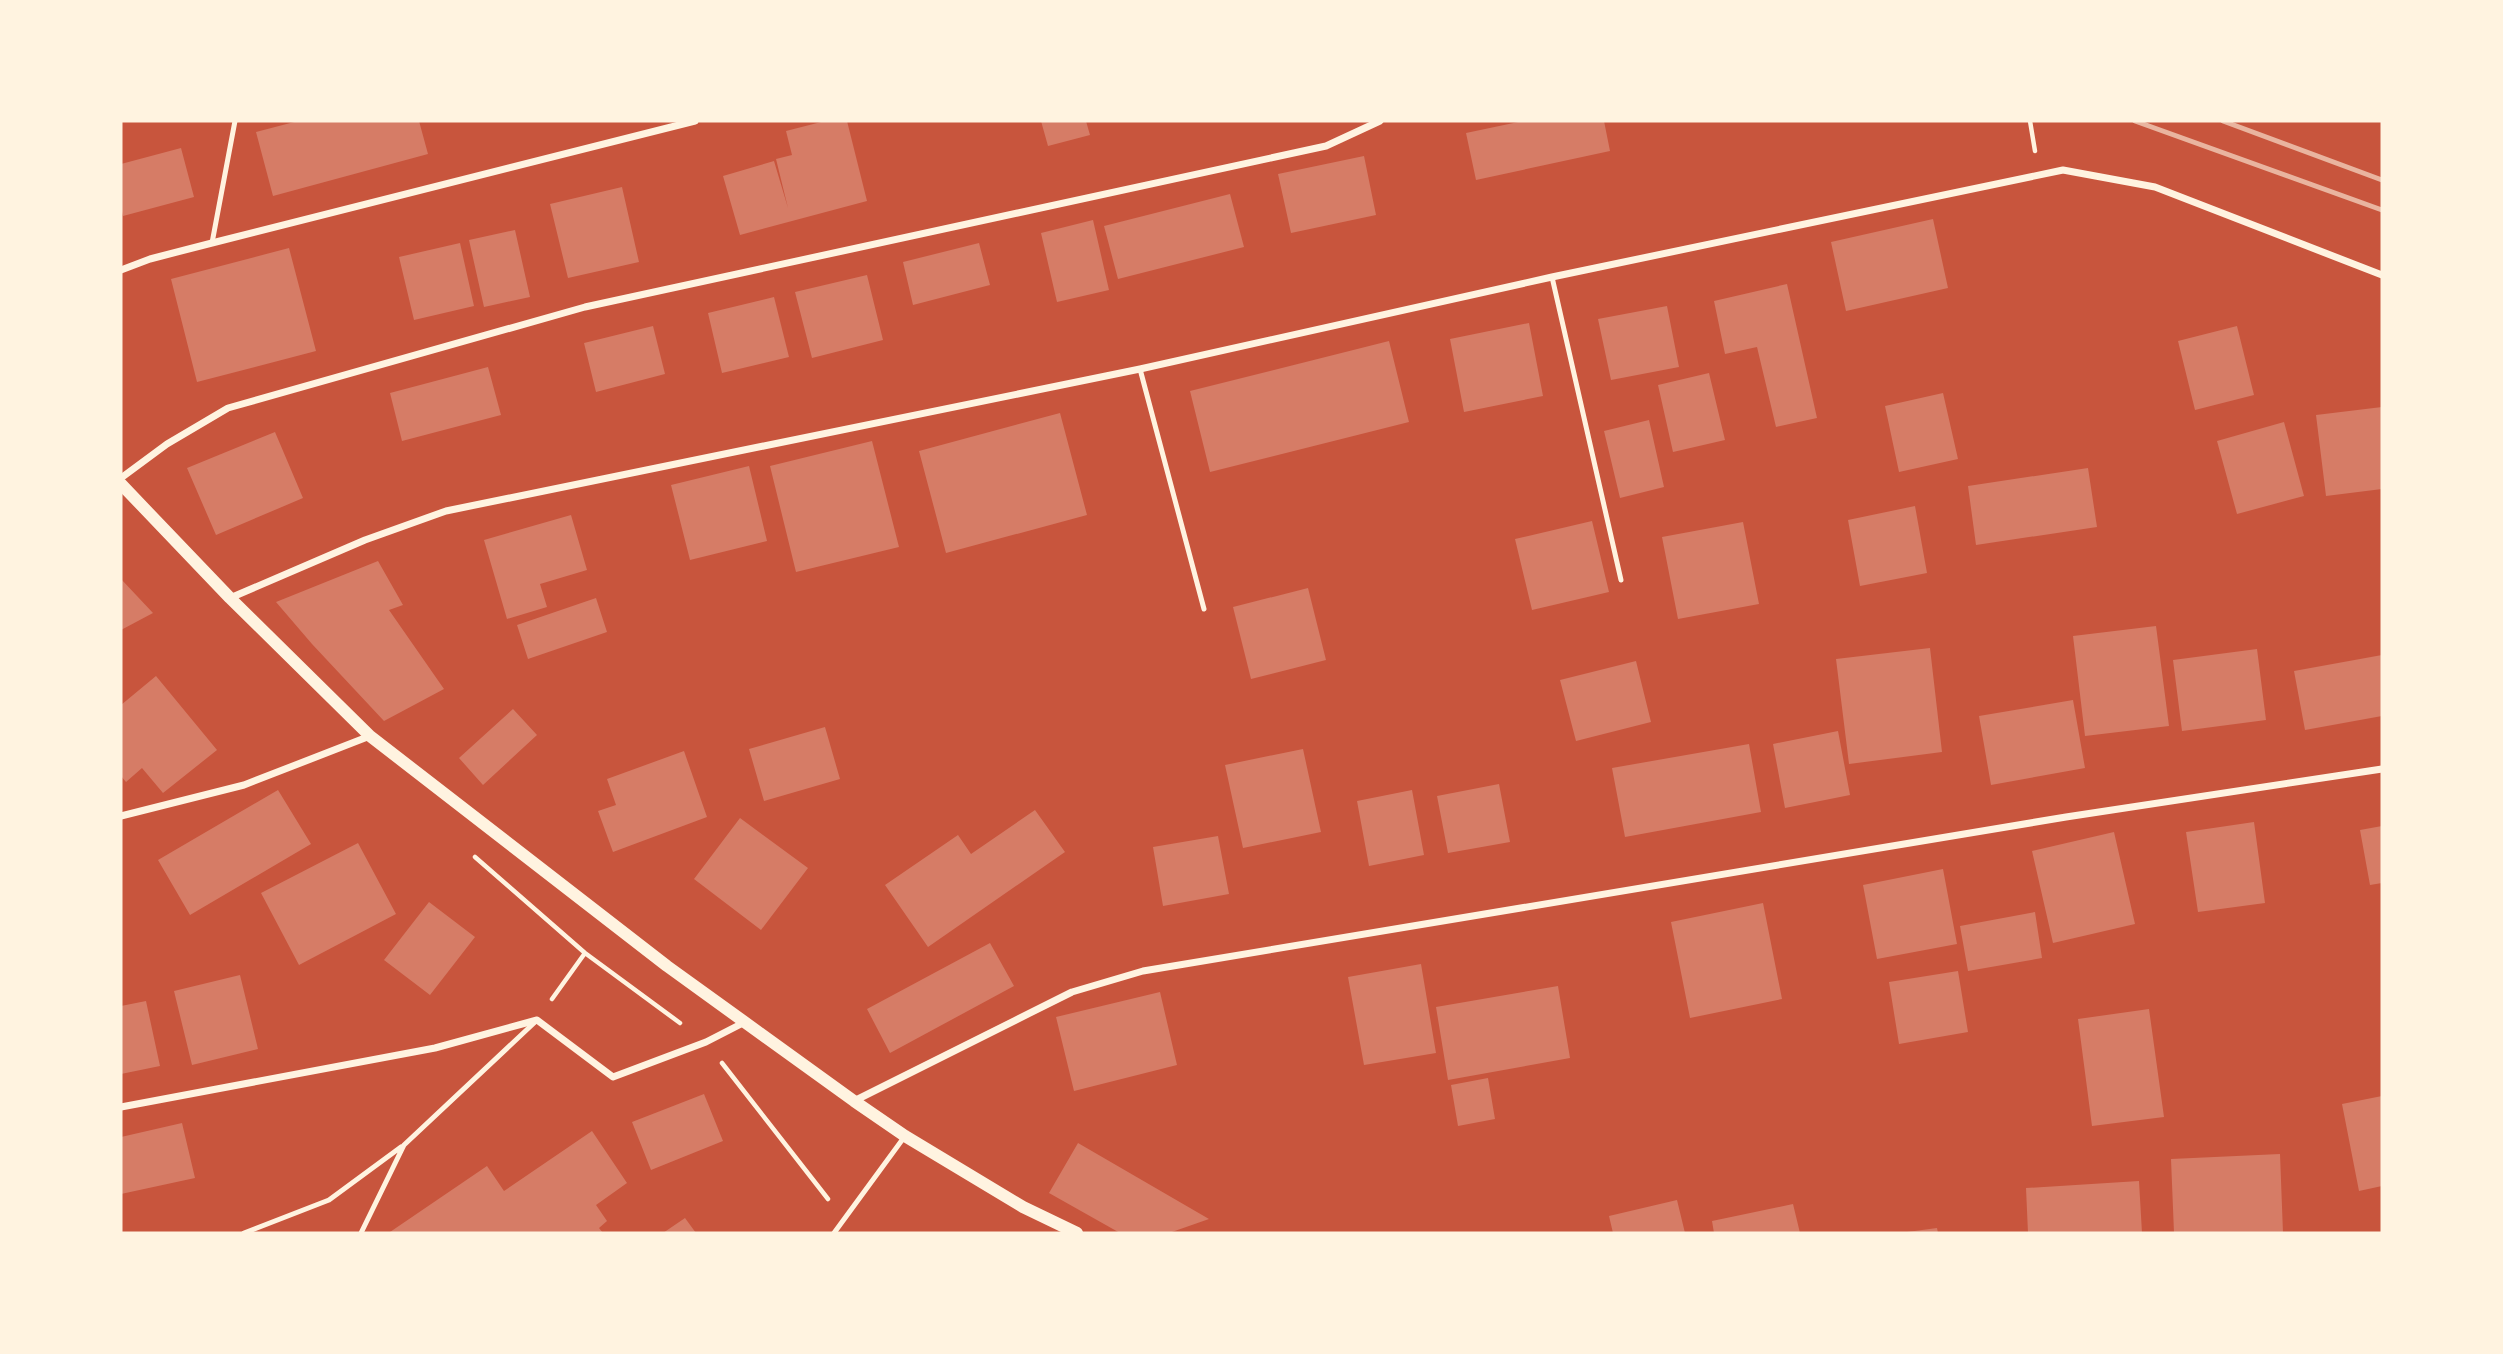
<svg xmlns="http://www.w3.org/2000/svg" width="2503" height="1354" font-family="'Open Sans',sans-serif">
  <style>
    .building { fill: #d67c66 }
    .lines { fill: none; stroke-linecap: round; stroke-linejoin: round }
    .path { stroke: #fff3e0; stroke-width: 4.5 }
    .service { stroke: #fff3e0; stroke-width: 5 }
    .minor { stroke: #fff3e0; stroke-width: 7 }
    .tertiary { stroke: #fff3e0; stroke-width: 12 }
    .rail { stroke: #e9b49f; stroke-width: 5 }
  </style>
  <rect width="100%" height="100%" fill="#c8553d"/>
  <path class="building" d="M298,121H419L428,154L273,196L256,132Z
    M825,121H847L867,201L740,235L723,176L774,161L788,208L776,159L792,155L786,131Z
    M1041,121H1086L1090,135L1048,146Z
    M1523,121H1604L1610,151L1476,180L1466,133Z
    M181,148L194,197L123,216L121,207V164Z
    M1364,156L1376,215L1291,233L1278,174Z
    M622,187L639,262L568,278L550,204Z
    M1230,194L1244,247L1118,279L1104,226Z
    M1933,219L1948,288L1846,311L1831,242Z
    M1093,220L1109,290L1057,302L1041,233Z
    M515,230L530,297L484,307L469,240Z
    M460,243L474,306L414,320L399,257Z
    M979,243L990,285L913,305L903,262Z
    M289,248L316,351L197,382L171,279Z
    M867,275L883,340L812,358L795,292Z
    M1787,284L1817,418L1776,427L1757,347L1725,354L1714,301Z
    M774,297L789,357L722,373L708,313Z
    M1667,306L1679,367L1611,380L1598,319Z
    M1529,323L1543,396L1464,412L1450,339Z
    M653,326L665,374L596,392L584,343Z
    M2237,326L2254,395L2195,410L2178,341Z
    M1389,341L1409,422L1210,472L1190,391Z
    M488,367L501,415L402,441L390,393Z
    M1709,373L1725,440L1673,452L1658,385Z
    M1943,393L1958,459L1899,472L1885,406Z
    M2382,407V489L2326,496L2316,415Z
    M1060,413L1087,515L946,553L919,451Z
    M1649,420L1664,487L1620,498L1604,431Z
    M2284,422L2304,496L2237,514L2217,441Z
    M275,432L303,498L216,535L187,468Z
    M872,441L899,547L796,572L770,466Z
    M749,466L767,541L690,560L671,485Z
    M2088,468L2097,527L1976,545L1968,486Z
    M1915,506L1927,573L1860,586L1848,520Z
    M571,515L587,570L540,584L547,607L507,619L484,540Z
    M1592,521L1609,592L1532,610L1515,539Z
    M1743,522L1759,604L1678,619L1662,537Z
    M378,561L403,605L389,610L444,689L384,721L312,644L276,602Z
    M121,579L153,613L121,630Z
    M1308,588L1326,660L1251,679L1233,607Z
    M596,598L607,632L528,659L517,625Z
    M2156,626L2169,726L2085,736L2073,636Z
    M1930,648L1942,752L1849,764L1836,659Z
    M2257,649L2266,720L2182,731L2173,660Z
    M2382,655V716L2305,730L2294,671Z
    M1636,661L1651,722L1576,741L1560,680Z
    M156,676L217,750L163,793L142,768L126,782L121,776V705Z
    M2073,700L2085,768L1991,785L1979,716Z
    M513,709L537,735L483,785L459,758Z
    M825,727L840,779L764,801L749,749Z
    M1838,731L1850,795L1785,808L1773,744Z
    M1749,744L1761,812L1625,837L1612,768Z
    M1303,749L1321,832L1243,848L1225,765Z
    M684,751L707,817L613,852L598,811L616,805L607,779Z
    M1499,784L1510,842L1448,853L1437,796Z
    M278,790L311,844L190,915L158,860Z
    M1412,790L1424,855L1369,866L1357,801Z
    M1035,810L1065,852L928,947L885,885L958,835L971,854Z
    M740,818L808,868L761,930L694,879Z
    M2254,822L2265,903L2198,912L2186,832Z
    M2382,826V883L2370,885L2360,830Z
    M2114,832L2135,924L2053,943L2032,851Z
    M1218,836L1229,894L1163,906L1153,847Z
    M358,843L396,914L299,965L261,893Z
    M1943,869L1957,944L1877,959L1863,885Z
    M429,902L475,937L430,995L384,960Z
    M1763,903L1782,999L1690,1018L1671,922Z
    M2035,912L2042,958L1968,971L1960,926Z
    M990,943L1014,986L890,1053L867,1009Z
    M1421,964L1436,1053L1364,1065L1348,977Z
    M1958,971L1968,1032L1899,1044L1889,982Z
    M240,975L258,1049L192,1065L174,991Z
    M1558,986L1570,1058L1448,1080L1436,1007Z
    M1160,992L1177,1065L1074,1091L1056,1017Z
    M146,1001L160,1066L121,1074V1006Z
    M2149,1009L2164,1117L2092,1126L2078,1019Z
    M1488,1078L1495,1119L1458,1126L1451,1085Z
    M704,1094L723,1141L651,1170L632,1122Z
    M2382,1096V1186L2359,1191L2342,1104Z
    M182,1123L195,1178L121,1194V1137Z
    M592,1131L627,1183L596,1205L607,1221L599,1228L603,1233L390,1232L487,1166L504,1191Z
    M1078,1143L1209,1219L1169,1233H1120L1049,1193Z
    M2280,1154L2283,1233H2174L2171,1159Z
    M2139,1181L2142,1233H2028L2026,1188Z
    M1677,1200L1685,1233H1613L1609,1216Z
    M1793,1204L1800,1233H1714L1712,1221Z
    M685,1218L696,1233H663Z
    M1937,1228L1938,1233H1907V1232Z"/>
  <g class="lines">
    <path class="path" d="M2030,121L2035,151
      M475,857L585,953L680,1023
      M552,999L585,953
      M722,1063L828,1199"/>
    <path class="service" d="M212,243L235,121
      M1552,277L1621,580
      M1140,369L1204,609
      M244,1233L329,1200L401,1147
      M361,1233L404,1145L535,1022
      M834,1233L905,1136"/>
    <path class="minor" d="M121,270L150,259L212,243L695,121
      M121,478L167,444L228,408L585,307L1326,146L1380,121
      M230,598L365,540L446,511L1140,369L1552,277L2063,170L2155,187L2382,275
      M121,816L244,785L370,736
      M854,1101L1072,992L1143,971L2066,817L2382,769
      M121,1107L435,1048L537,1020L613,1077L706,1042L743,1023"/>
    <path class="tertiary" d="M121,484L230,598L370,736L667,966L854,1101L905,1136L1023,1207L1077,1233"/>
    <path class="rail" d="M2135,121L2382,210
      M2223,121L2382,180"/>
  </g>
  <rect width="2503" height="1354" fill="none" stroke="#fff3e0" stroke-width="245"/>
</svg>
